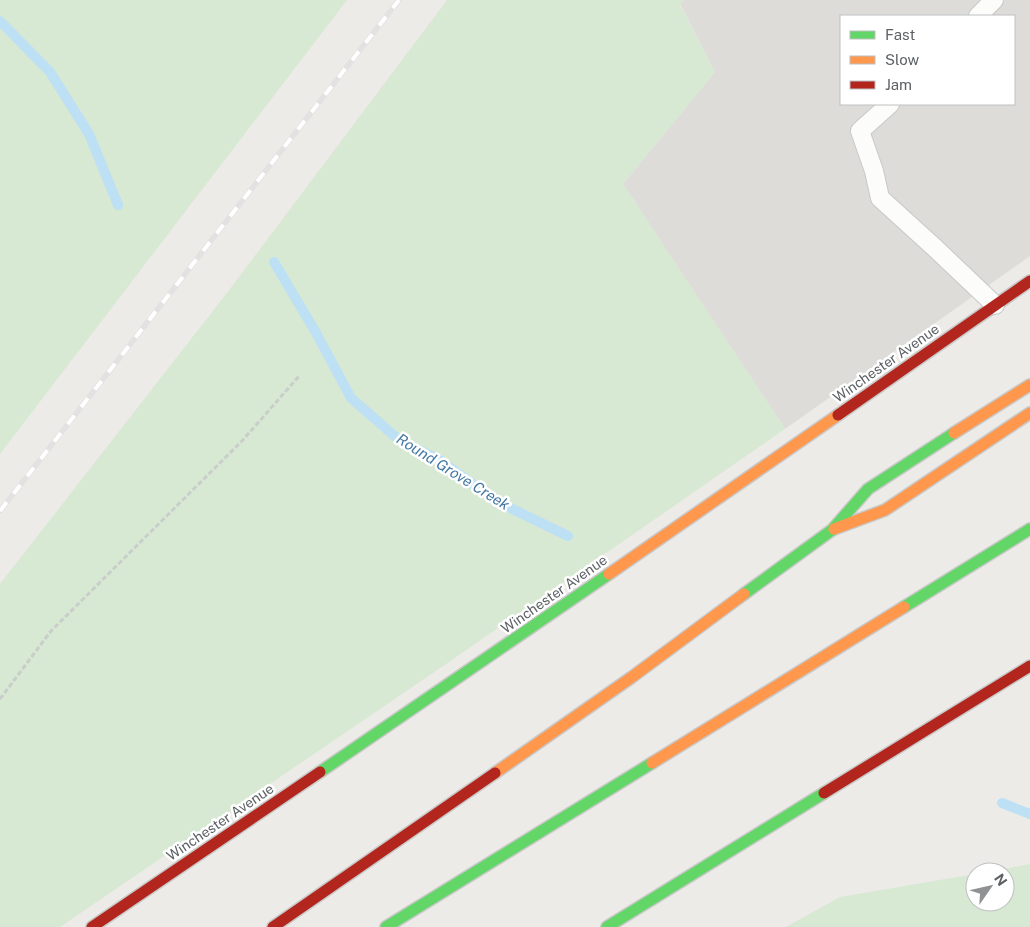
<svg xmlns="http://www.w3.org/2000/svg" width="1030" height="927" font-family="'Public Sans',sans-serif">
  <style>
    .industrial { fill: #dedcd9; fill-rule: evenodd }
    .green { fill: #d7e8d3 }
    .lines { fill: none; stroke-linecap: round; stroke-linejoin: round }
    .stream { stroke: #bde0f5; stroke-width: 10 }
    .lane-casing { stroke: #c9c9c8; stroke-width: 20 }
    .fast-casing { stroke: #c8c8c8; stroke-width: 14 }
    .slow-casing { stroke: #c8c8c8; stroke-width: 14 }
    .jam-casing { stroke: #c8c8c8; stroke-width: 14 }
    .path { stroke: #c9ceca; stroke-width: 3; stroke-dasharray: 5 2.5; stroke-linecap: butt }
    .lane { stroke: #fcfcfb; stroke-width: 18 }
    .fast { stroke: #63d668; stroke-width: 11 }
    .slow { stroke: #ff974d; stroke-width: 11 }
    .jam { stroke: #b3261e; stroke-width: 11 }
    .rail-casing { stroke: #e3e2e2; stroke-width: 5.5 }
    .rail { stroke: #fff; stroke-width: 4; stroke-dasharray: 11; stroke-linecap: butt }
    .labels { text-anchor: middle; stroke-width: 5; stroke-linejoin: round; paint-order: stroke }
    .street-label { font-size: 14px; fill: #5d6165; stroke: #fff }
    .water-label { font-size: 15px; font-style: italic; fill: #4378a4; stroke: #fff }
  </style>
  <rect width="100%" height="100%" fill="#edebe7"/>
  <path class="industrial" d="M684,0H1030V256L785,429L623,184L715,72L680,4ZM841,16H1014V104H841Z"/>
  <path class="green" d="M0,0H347L0,454Z
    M447,0H684L680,5L715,72L623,184L785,429L449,662L60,927H0V584L230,289Z
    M1030,864V927H786L840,897L975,874V902H1005V872H989Z"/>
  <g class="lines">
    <path class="stream" d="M0,21L50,72L89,134L118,205
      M274,262L315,331L351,398L399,440L441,461L496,501L568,536
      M1002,803L1030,814"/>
    <g class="lane-casing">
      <path id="lane" d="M978,16L994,0
        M890,104L860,131L874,171L880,198L935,248L995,305"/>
    </g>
    <g class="fast-casing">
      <path id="fast" d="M744,594L832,530L868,489L954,433
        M904,607L1030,529
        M320,772L609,574
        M386,927L652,763
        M607,927L824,793"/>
    </g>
    <g class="slow-casing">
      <path id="slow" d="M954,433L1030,385
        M834,529L885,510L1030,413
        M609,574L838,415
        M652,763L904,607
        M495,773L632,677L744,594"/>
    </g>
    <g class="jam-casing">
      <path id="jam" d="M838,415L1030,281
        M824,793L1030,666
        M92,927L320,772
        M273,927L495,773"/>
    </g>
    <path class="path" d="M0,699L51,631L242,441L300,375"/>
    <use href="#lane" class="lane"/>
    <use href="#fast" class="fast"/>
    <use href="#slow" class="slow"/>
    <use href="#jam" class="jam"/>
    <g class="rail-casing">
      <path id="rail" d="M0,511L399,0"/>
    </g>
    <use href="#rail" class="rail"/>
  </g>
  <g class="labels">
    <g class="street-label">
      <text transform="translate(886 363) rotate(-35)" y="5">Winchester Avenue</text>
      <text transform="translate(554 594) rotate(-35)" y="5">Winchester Avenue</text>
      <text transform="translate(220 822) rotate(-34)" y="5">Winchester Avenue</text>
    </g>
    <g class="water-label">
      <text transform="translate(453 472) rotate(32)" y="5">Round Grove Creek</text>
    </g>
  </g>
  <rect x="840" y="15" width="175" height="90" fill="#ffffff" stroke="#bec0c1"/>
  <rect x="850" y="31" width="25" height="8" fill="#63d668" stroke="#bec0c1"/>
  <text x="885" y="40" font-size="15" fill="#5d6165">Fast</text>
  <rect x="850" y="56" width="25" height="8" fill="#ff974d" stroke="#bec0c1"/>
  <text x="885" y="65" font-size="15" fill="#5d6165">Slow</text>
  <rect x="850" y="81" width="25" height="8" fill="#b3261e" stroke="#bec0c1"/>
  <text x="885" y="90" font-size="15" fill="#5d6165">Jam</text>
  <g transform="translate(990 887) rotate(56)"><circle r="24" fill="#ffffff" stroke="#bec0c1"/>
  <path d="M0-4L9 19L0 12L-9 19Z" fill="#8f9192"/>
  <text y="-8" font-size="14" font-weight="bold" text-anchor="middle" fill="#5d6165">N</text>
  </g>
</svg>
